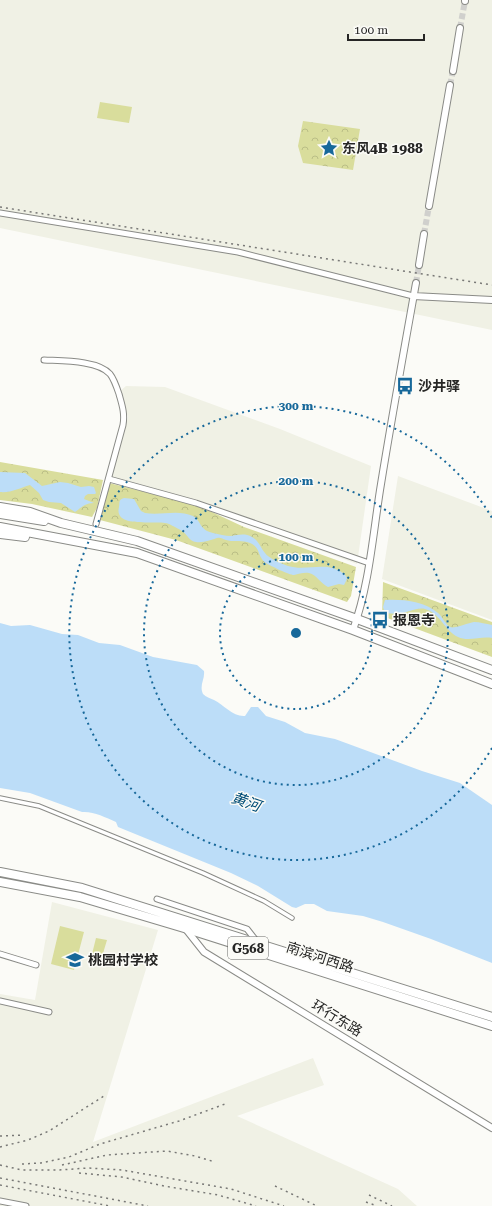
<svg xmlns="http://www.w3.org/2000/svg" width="492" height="1206" font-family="'Roboto Serif','Noto Sans SC',serif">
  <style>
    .built { fill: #f0f1e5 }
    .park { fill: url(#park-crowns) }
    .pitch { fill: #d9dd9c }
    .water { fill: #bcddf8 }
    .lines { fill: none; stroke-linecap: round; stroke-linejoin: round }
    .tertiary-tunnel { stroke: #d0d0cd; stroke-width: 6; stroke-dasharray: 6 3; stroke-linecap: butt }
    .pedestrian-casing { stroke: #8a8b87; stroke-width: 5.5 }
    .minor-casing { stroke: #8a8b87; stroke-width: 7 }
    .tertiary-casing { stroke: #8a8b87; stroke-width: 8 }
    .primary-casing { stroke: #8a8b87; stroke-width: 10 }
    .trunk-casing { stroke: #8a8b87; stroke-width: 10 }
    .pedestrian { stroke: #fff; stroke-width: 3.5 }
    .minor { stroke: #fff; stroke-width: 5 }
    .tertiary { stroke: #fff; stroke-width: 6 }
    .primary { stroke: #fff; stroke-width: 8 }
    .trunk { stroke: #fff; stroke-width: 8 }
    .rail { stroke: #787876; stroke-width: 1.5; stroke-dasharray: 2 4; stroke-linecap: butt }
    .ring { fill: none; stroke: #17689a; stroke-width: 2; stroke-dasharray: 2 4 }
    .labels { text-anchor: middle; stroke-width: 3; stroke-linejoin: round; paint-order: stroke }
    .shield { fill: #fbfbf7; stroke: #666664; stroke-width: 1 }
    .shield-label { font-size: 13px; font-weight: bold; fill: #262625 }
    .poi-label { font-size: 14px; font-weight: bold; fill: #262625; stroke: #fbfbf7; text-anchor: start }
    .street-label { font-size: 14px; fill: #262625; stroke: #fbfbf7 }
    .water-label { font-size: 15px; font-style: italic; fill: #014d77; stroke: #fbfbf7 }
    .centre { fill: #17689a; stroke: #fbfbf7; stroke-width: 2 }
    .ring-label { font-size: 12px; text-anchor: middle; font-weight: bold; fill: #17689a; stroke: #fbfbf7; stroke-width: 3; stroke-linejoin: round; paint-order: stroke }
  </style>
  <defs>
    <pattern id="park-crowns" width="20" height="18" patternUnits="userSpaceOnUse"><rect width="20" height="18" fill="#d9dd9c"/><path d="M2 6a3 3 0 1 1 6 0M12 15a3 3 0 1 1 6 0" fill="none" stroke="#babe86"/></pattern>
  </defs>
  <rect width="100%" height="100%" fill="#fbfbf7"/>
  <path class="built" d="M0,0H492V330L0,228Z
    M126,386L165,387L280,429L371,466L357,564L197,505L109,483L128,417L119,392Z
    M398,476L492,511V620L382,579Z
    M52,902L158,930L93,1142L313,1058L324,1085L237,1116L398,1189L417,1206H0V994L35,1000Z"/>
  <path class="park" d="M303,121L360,129L353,170L303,163L298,146Z
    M0,462L103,480L97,508L92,517L32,504L0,500Z
    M109,483L197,505L244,527L356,567L351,596L347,602L176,540L100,520Z
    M383,582L492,622V657L382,616Z"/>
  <path class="pitch" d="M100,102L132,107L129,123L97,118Z
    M60,926L84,932L74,970L51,964Z
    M96,938L107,940L101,960L91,958Z"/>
  <path class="water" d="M0,472L25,473L42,486L60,482L68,483L81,487L89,486L94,487L96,493L95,494H88L85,496L84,499L94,503C85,503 82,507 75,512L61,503L49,502L43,500L39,493L30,485C20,488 11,493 0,492Z
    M124,498L134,499L141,511L145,513C161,516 177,509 193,516C201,520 199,530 213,533C219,534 225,536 231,536C238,535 245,533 252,537C259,541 260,547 265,553C268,558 282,564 288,566C308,572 329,559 346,576L347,579L344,585L339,584L328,587C321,584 317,575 309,573C304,572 299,574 294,575C289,575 271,566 266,563C256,556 262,546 247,542C240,540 232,542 226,540C222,539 221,537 217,538C210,540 204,543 196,542C189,541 188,535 182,531C179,529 173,526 169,524C159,519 113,530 119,507C120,502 118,500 124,498Z
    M385,600C402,599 424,601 438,613C442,616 445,624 450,627C454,629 468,623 474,622C480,622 486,624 492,625V638C481,636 468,642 458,637C445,631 440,613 425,609C417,607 407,613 398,614C394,614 389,613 385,613L383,607Z
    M0,623L11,626L30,625L62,634L78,635L99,643L120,645L153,657L197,665L204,671C205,680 199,685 203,694C206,697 210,698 214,700C224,705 233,717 245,716L251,707H258L266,716L285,722L305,733L335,739L422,771L460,783L492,805V963L431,939L383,922L363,916L327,911L314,904H305L296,908L292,907L258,886L231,873L118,827L116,822C105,817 93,811 82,812L30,793L0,788Z"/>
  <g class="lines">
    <path class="tertiary-tunnel" d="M460,28L465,1
      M450,85L453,71
      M424,234L429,206
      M416,283L419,265"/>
    <g class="pedestrian-casing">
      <path id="pedestrian" d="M0,798L39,806L203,873L264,901L292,918"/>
    </g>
    <g class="minor-casing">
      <path id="minor" d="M0,213L238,252L413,296
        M44,360C61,361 98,360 110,374C114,379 117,388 119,394C122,405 125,413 123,425L96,524
        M109,479L196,503L369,563
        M157,899L247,929L258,943
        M0,954L36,965
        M0,1001L49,1012
        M0,1201L26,1206"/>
    </g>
    <g class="tertiary-casing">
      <path id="tertiary" d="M465,1V0
        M453,71L460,28
        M429,206L450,85
        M419,265L424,234
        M413,296L492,300
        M353,630C370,583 373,532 381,484C392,416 404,350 416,283
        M185,928L204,952L492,1128"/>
    </g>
    <g class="primary-casing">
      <path id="primary" d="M0,507L30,512L61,523L137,541L357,619L492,670
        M0,514L44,521
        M0,527L137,553L353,630L492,684
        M0,534L25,537"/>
    </g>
    <g class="trunk-casing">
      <path id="trunk" d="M0,872L82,888L492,1017
        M0,882L80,897L184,928L492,1026"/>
    </g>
    <use href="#pedestrian" class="pedestrian"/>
    <use href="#minor" class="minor"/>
    <use href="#tertiary" class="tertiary"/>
    <use href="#primary" class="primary"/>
    <use href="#trunk" class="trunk"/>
    <path class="rail" d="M0,207L492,285
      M0,1136L24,1135
      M0,1147L28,1140L49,1131L104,1096
      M22,1164L41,1163L69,1157L100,1144L179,1121L225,1104
      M0,1165L22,1170H59L88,1168L122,1170L231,1189L284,1206
      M62,1165L107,1155L167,1151L195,1156L215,1162
      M79,1173L122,1177L164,1186L218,1195L256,1206
      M0,1178L148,1206
      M0,1185L110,1206
      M275,1186L317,1206
      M369,1195L392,1206
      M366,1202L377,1206"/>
  </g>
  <g class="ring">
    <circle cx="296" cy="633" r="76"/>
    <circle cx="296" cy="633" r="152"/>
    <path d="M492 748A227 227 0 1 1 492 518"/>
  </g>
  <defs>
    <g id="sight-bare" transform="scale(1.38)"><path d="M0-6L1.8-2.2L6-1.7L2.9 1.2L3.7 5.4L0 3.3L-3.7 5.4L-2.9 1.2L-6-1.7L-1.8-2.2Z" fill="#17689a" stroke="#fbfbf7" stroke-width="2.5" paint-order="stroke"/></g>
    <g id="bus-bare" transform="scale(1.38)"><path d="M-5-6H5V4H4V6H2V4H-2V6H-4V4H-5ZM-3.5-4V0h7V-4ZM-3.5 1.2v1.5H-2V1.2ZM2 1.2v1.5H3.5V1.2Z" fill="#17689a" stroke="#fbfbf7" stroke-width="2.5" paint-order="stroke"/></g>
    <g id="school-bare" transform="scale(1.38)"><path d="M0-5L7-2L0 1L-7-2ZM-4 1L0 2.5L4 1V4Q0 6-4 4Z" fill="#17689a" stroke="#fbfbf7" stroke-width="2.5" paint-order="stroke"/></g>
  </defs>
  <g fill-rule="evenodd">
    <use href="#sight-bare" x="329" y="148"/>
    <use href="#bus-bare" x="405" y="386"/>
    <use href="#bus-bare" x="380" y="620"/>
    <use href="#school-bare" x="75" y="960"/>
  </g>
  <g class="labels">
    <rect class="shield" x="228" y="937" width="40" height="22" rx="3"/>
    <g class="shield-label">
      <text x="248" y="953">G568</text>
    </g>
    <g class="poi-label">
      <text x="342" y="153">东风4B 1988</text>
      <text x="418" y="391">沙井驿</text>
      <text x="393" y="625">报恩寺</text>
      <text x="88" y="965">桃园村学校</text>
    </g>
    <g class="street-label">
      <text transform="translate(320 957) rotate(18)" y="5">南滨河西路</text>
      <text transform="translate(337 1018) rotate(31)" y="5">环行东路</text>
    </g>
    <g class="water-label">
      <text transform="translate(246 802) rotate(19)" y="5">黄河</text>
    </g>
  </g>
  <circle cx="296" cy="633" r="6" class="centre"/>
  <g class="ring-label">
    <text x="296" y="410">300 m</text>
    <text x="296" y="485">200 m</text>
    <text x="296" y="561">100 m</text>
  </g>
  <path d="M348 34v6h76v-6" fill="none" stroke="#262625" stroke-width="2"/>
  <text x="354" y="34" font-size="12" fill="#262625" stroke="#fbfbf7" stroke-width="3" paint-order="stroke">100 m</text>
</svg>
